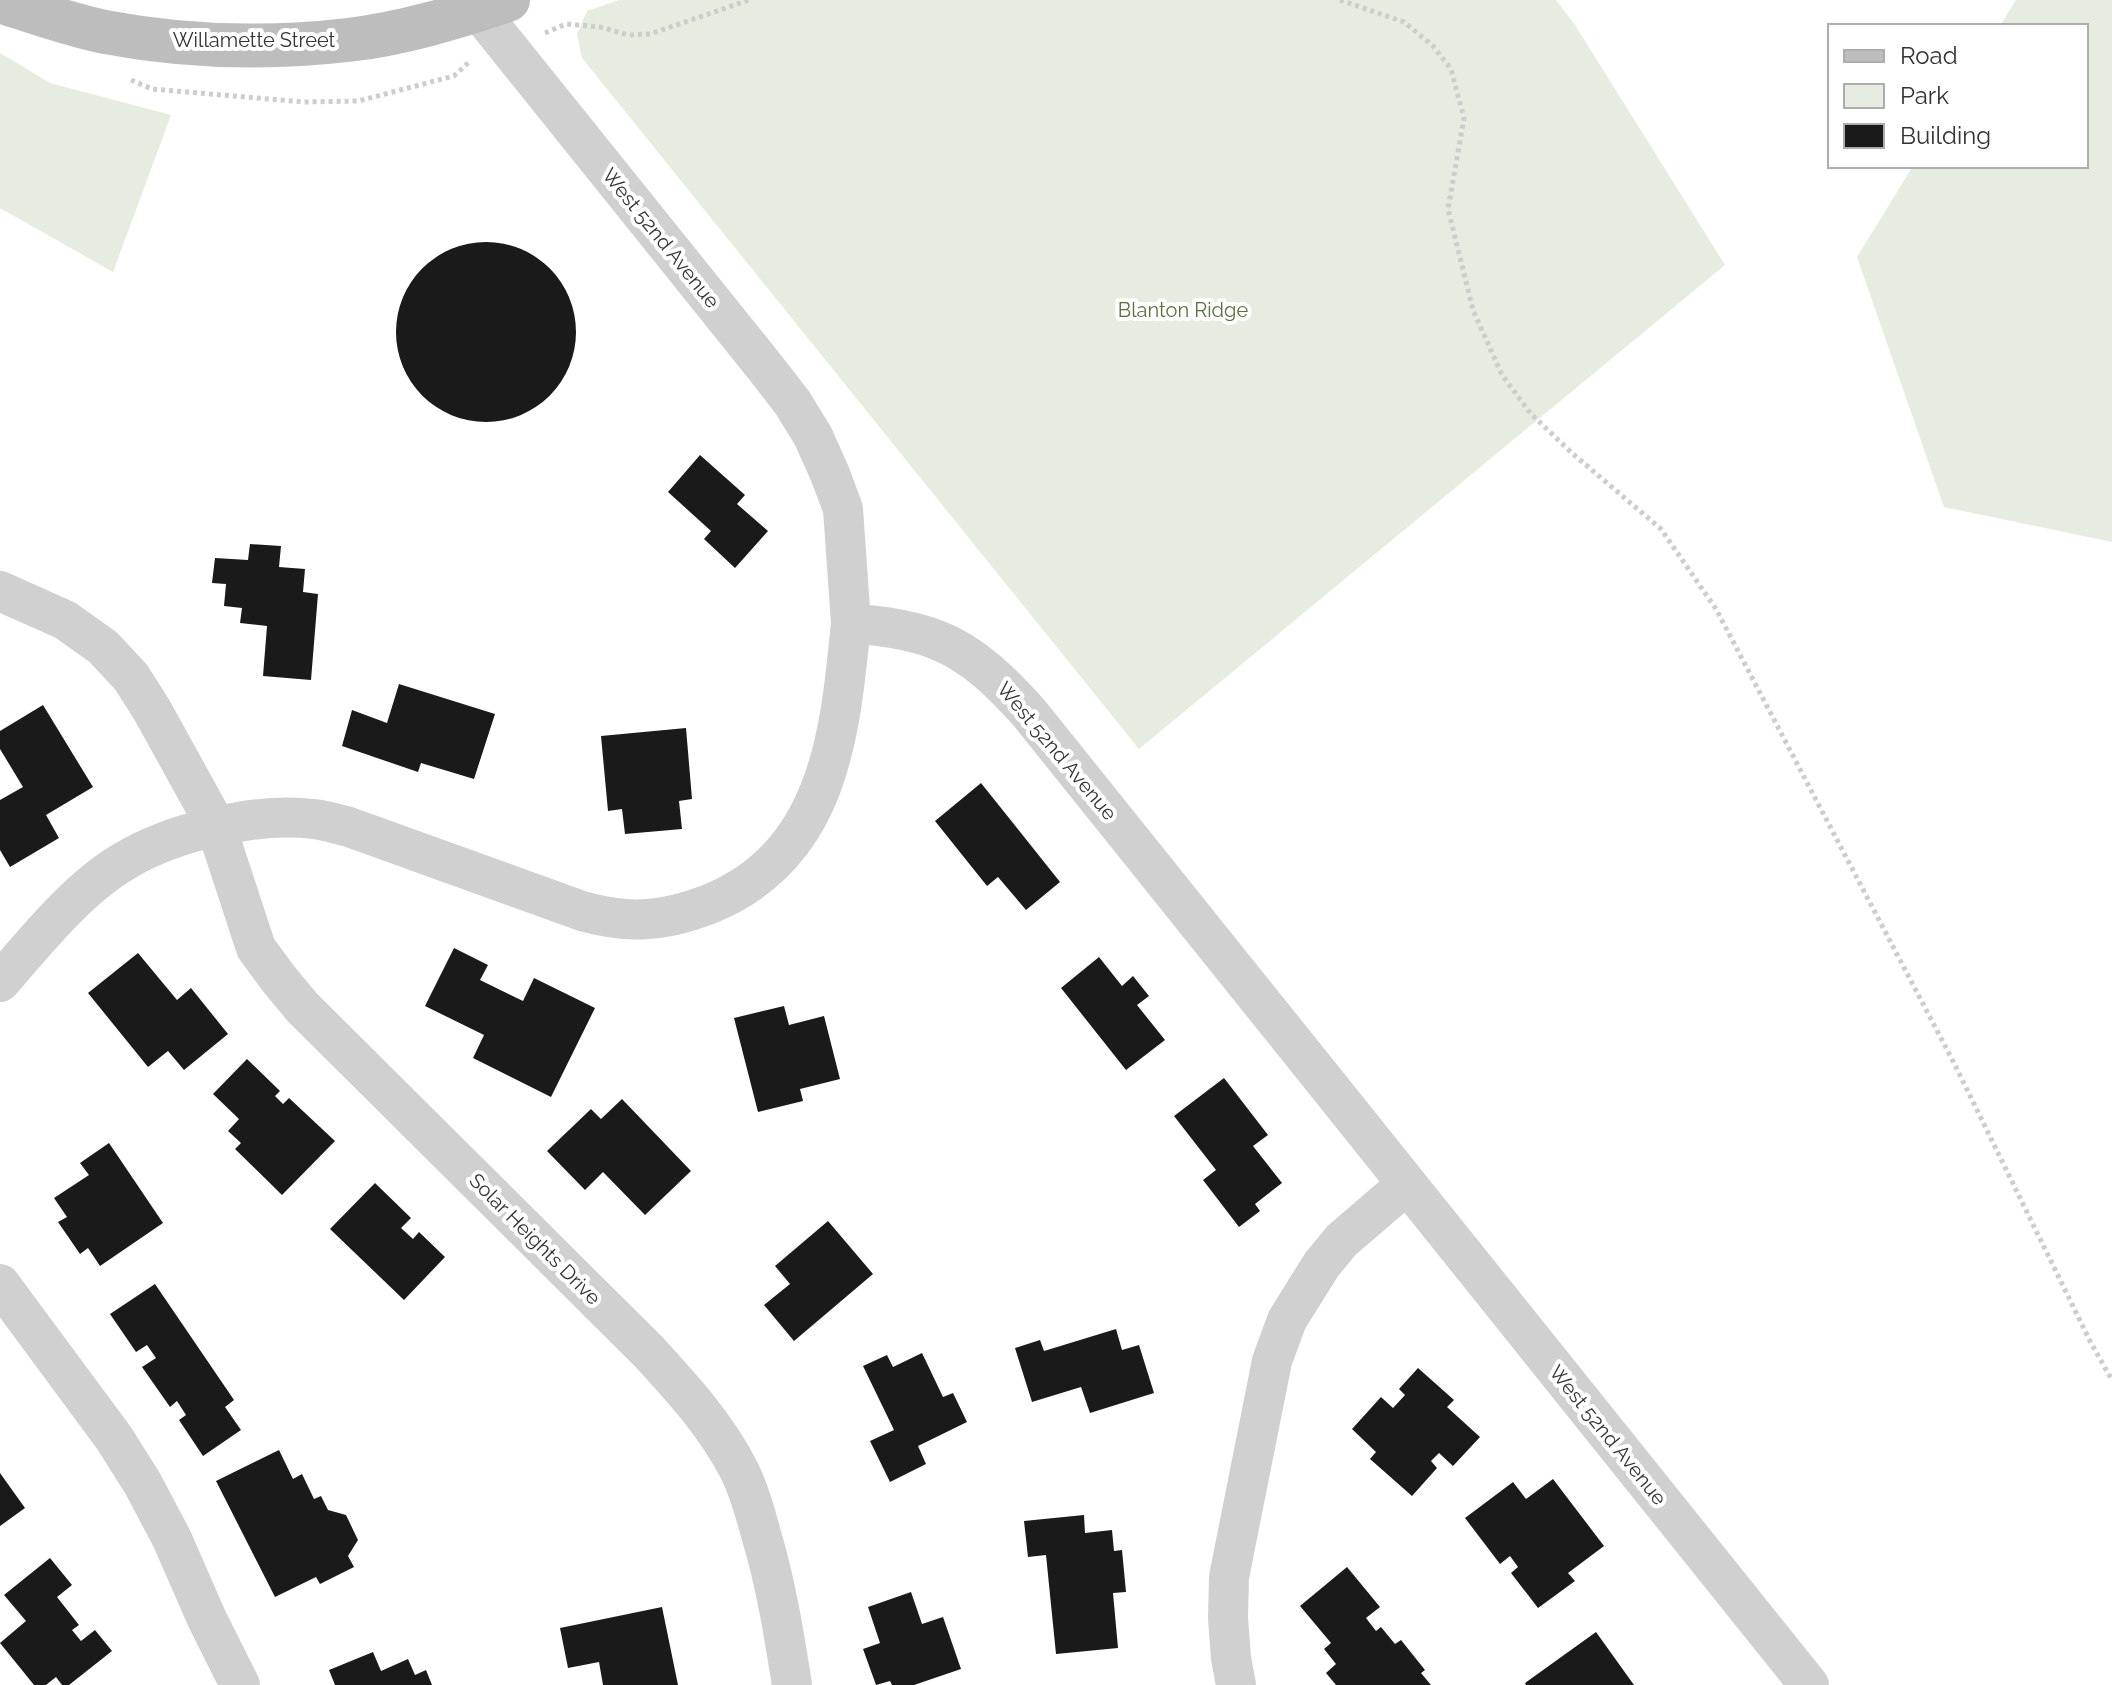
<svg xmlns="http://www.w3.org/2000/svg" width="2112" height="1685" font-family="Raleway,sans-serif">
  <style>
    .green { fill: #e6ecdf }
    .building { fill: #1a1a1a }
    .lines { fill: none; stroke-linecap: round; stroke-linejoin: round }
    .path { stroke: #cdcdcd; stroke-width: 5; stroke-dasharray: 4 4; stroke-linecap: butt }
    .minor { stroke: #d0d0d0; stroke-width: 40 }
    .secondary { stroke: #bdbdbd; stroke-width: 44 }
    .labels { text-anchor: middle; stroke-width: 8; stroke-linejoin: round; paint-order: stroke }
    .street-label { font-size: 20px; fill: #333; stroke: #fff }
    .park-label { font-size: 20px; fill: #56703f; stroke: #fff }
  </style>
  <rect width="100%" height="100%" fill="#fff"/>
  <path class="green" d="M619,0H1556L1575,25L1725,265L1139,749L582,58L577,34L587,11Z
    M2016,0H2112V542L1944,507L1857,257L1913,166H2086V26H2000Z
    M0,53L50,83L171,115L113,272L0,208Z"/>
  <path class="building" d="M396 332a90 90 0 1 1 180 0a90 90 0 1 1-180 0Z
    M700,455L745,495L737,504L768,531L735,568L704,539L711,531L668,492Z
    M250,544L281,546L279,567L305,569L303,592L318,594L311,680L263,676L267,626L240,623L242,608L224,606L226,584L212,583L215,558L248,560Z
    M399,684L495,714L474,779L421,763L418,772L342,746L352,710L387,723Z
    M43,705L93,787L46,815L59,838L10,867L0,850V800L23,787L0,749V731Z
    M686,728L692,799L679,801L682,829L625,834L622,809L608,811L601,736Z
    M981,783L1060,882L1026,910L998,877L987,886L935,821Z
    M454,948L488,965L480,980L523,1001L534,978L595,1008L551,1097L473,1058L484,1035L425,1006Z
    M138,953L177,1000L191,988L228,1034L184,1070L168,1051L148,1067L88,993Z
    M1099,957L1122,986L1133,976L1149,996L1137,1005L1165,1040L1126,1070L1061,988Z
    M784,1006L789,1025L824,1016L840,1079L800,1089L803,1101L758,1112L734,1018Z
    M247,1059L280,1091L275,1096L283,1104L289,1098L335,1141L282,1195L235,1149L241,1143L228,1131L239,1119L213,1094Z
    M1224,1078L1268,1135L1253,1146L1282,1183L1255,1204L1260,1211L1239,1227L1203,1180L1216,1170L1174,1116Z
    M622,1099L691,1171L645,1215L603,1172L585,1190L547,1151L591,1109L601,1119Z
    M109,1143L163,1223L100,1266L88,1248L80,1254L58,1222L67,1217L54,1198L89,1175L80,1163Z
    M375,1183L411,1218L401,1228L413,1239L419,1232L445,1257L404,1300L330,1229Z
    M828,1221L873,1274L794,1341L764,1305L790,1284L775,1266Z
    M155,1284L234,1400L225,1407L241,1430L203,1456L179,1420L186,1415L177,1401L170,1407L142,1367L156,1358L147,1345L136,1352L110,1314Z
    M1116,1329L1122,1350L1139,1345L1154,1393L1090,1413L1081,1387L1032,1402L1015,1348L1040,1340L1044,1351Z
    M922,1353L943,1397L953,1393L967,1422L918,1446L926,1464L890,1482L870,1441L894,1430L863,1366L887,1355L893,1367Z
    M1418,1368L1454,1400L1447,1407L1480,1437L1453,1466L1439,1453L1431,1461L1437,1468L1412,1496L1370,1459L1376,1452L1352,1429L1381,1397L1393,1408L1405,1395L1399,1389Z
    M279,1450L293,1479L302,1474L314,1499L321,1496L328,1510L346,1515L358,1540L348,1556L354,1567L320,1584L316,1577L275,1597L216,1481Z
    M0,1473L25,1508L0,1526Z
    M1553,1479L1604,1546L1568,1573L1575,1581L1538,1608L1511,1573L1518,1567L1510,1556L1500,1564L1465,1518L1513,1482L1526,1499Z
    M1084,1515L1085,1533L1112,1530L1114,1551L1122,1550L1126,1592L1113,1593L1118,1648L1056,1654L1046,1555L1028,1557L1024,1521Z
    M50,1558L72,1585L57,1597L79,1625L72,1630L81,1641L95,1630L112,1651L69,1685H62L56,1677L46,1685H34L0,1643L26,1621L4,1595Z
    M1347,1567L1380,1607L1366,1618L1376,1631L1381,1627L1395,1644L1401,1640L1425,1670L1421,1673L1431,1685H1336L1326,1673L1336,1664L1324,1649L1331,1643L1300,1606Z
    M911,1592L922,1624L943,1617L961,1669L914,1685H892L890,1681L876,1685L863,1649L880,1643L868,1607Z
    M662,1607L678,1685H603L599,1662L568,1668L560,1628Z
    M1596,1632L1634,1685H1526L1525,1683Z
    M373,1652L381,1671L408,1659L415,1675L426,1670L432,1685H335L329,1670Z"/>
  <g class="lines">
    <path class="path" d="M1340,0L1404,22L1433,46L1451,69L1464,118L1448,209L1473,310L1502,375L1531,414L1572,453L1661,529L1716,609L1954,1063L2091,1343L2112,1380
      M545,33L566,24L600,27L628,35L650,34L749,0
      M131,80L152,89L304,102L358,101L454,76L469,62"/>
    <path class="minor" d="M478,10L764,366L792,402L813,436L830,474L843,509L851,623C880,626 910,629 937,640C974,654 1004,685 1030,714L1809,1685
      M0,591L65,620L103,647L131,677L152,710L216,826L256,948L278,978L302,1007L649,1352C682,1388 716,1425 739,1470C749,1490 755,1512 761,1534C776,1584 784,1634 792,1685
      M0,982C35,942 77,889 123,862C171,832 257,812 313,819C325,820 337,824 349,827L582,911C627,924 663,922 707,905C829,857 840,736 851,623
      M0,1284L114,1438L143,1484L172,1539L207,1619L240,1685
      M1236,1685L1231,1658L1228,1618L1229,1577L1272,1361L1287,1320L1322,1264L1342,1240L1406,1185"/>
    <path class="secondary" d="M0,1C34,12 70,25 105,32C184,47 269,49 348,40C402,34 457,17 508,0"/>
  </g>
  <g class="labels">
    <g class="street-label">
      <text x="254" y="47">Willamette Street</text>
      <text transform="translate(661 238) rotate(51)" y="7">West 52nd Avenue</text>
      <text transform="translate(1057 751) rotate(50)" y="7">West 52nd Avenue</text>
      <text transform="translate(535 1239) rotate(45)" y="7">Solar Heights Drive</text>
      <text transform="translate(1608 1435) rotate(51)" y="7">West 52nd Avenue</text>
    </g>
    <g class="park-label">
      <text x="1183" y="317">Blanton Ridge</text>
    </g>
  </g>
  <rect x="1828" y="24" width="260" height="144" fill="#ffffff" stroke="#adadad" stroke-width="2"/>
  <rect x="1844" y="50" width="40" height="12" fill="#bdbdbd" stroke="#adadad" stroke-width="2"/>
  <text x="1900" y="64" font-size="24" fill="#333333">Road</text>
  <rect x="1844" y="84" width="40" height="24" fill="#e6ecdf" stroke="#adadad" stroke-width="2"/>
  <text x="1900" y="104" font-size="24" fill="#333333">Park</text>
  <rect x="1844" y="124" width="40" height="24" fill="#1a1a1a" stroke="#adadad" stroke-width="2"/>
  <text x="1900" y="144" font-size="24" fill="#333333">Building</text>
</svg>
